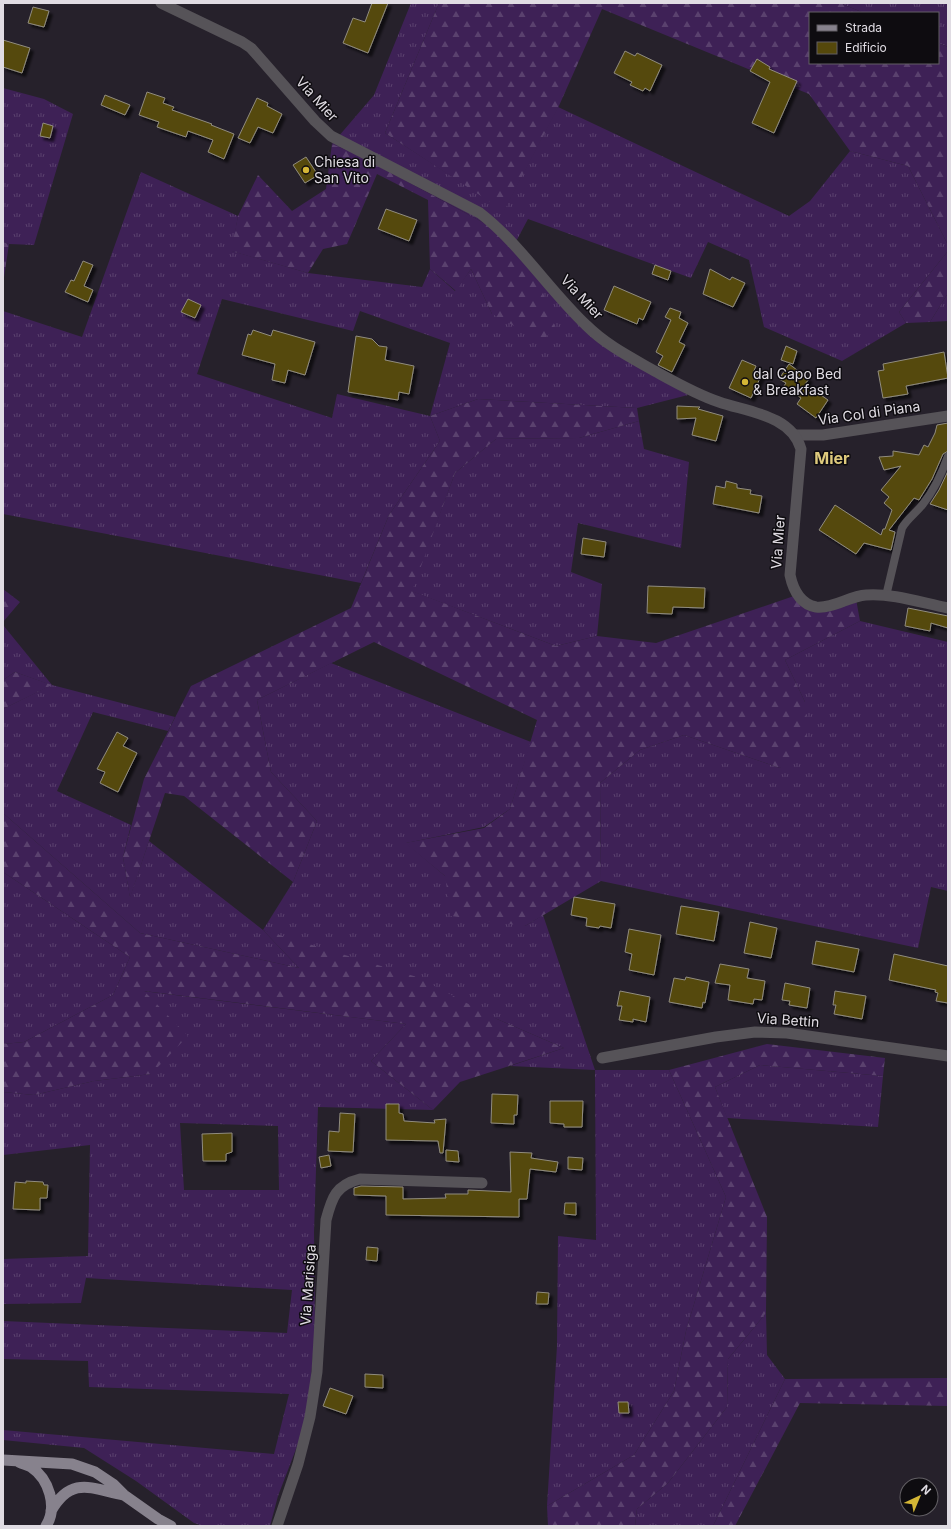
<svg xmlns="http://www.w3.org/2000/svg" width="951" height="1529" font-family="Inter,sans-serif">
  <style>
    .grass { fill: url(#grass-tufts); fill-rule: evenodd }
    .forest { fill: url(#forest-firs) }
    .building { fill: #55480b; stroke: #908c7f; filter: url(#shadow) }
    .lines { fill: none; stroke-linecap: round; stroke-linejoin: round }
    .service { stroke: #565358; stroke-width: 8 }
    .minor { stroke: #565358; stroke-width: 11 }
    .tertiary { stroke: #565358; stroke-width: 11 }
    .primary { stroke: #87828d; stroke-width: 11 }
    .poi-dot { fill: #d4b635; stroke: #0e0c10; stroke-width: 1.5 }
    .labels { text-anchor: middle; stroke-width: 3; stroke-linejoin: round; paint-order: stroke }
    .street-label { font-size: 14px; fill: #e0dce3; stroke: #0e0c10 }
    .poi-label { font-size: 14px; fill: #e0dce3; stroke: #0e0c10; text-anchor: start }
    .quarter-label { font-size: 16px; font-weight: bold; fill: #deca7d; stroke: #0e0c10 }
  </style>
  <defs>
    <pattern id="grass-tufts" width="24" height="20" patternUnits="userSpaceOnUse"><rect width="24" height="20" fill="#3e2156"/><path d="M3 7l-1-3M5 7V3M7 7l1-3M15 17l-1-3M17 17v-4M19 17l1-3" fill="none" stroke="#5a416e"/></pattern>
    <pattern id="forest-firs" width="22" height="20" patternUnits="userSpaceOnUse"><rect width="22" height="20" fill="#3e2156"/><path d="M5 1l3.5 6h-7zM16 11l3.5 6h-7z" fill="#5a416e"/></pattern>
    <filter id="shadow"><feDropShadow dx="3.5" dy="3.5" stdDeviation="1" flood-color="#0009"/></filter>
  </defs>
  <rect width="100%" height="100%" fill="#26212b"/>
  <path class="grass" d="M411,3H439L385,133L504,210L558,107L789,216L810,201L850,151L908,166L948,245V251L899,312L906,323L842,361L764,327L749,260L708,242L691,278L528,219L512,249L495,229L358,155L332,144L374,95Z
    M840,3H948V47L938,43V13H864Z
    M3,88L44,99L73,114L34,245L9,244L3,242Z
    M141,172L238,216L232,251L308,273L422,287L430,269L455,291L471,269L492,314L537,275L593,337L688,395L637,408L478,399L430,416L440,441L389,515L361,583L3,514V311L82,337ZM222,299L353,331L360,311L450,343L430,416L337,394L332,418L197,374Z
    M948,293V321L930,322Z
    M639,421L644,449L689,462L681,548L578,523L571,572L602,584L597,636L556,646L411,591L455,473L496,439L579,438Z
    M860,621L948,642V891L931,887L918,948L601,881L600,783L640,750L684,735L780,768L805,702L785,660Z
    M3,625L52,685L175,717L168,731L93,712L57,791L131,825L123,857L130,897L149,841L263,930L293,882L317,821L271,772L257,700L331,663L531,742L510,809L484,827L406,843L445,876L525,926L543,915L595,1070H669L726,1197L686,1331L674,1391L634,1455L547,1506L557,1346L558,1236L596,1240L595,1070L510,1066L564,1048L497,1019L263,930L299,968L140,933L3,813V709L51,685L15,672L3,680Z
    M3,872L130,957L113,995L24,1042L3,1044Z
    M143,991L406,1024L371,1061L433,1110L318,1107L314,1232L315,1329L311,1378L306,1423L278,1496L270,1526H203L194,1523L136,1481L84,1448L3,1440V1430L274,1454L289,1394L89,1387L88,1361L3,1359V1321L287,1333L292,1290L86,1278L81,1303L3,1304V1259L88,1256L90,1145L3,1155V1092L34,1095L94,1081L151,1074ZM180,1123L278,1126L279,1190H184Z
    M760,1065L883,1076L878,1127L727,1118L715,1087Z
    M766,1313L767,1355L785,1379L713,1526H635L637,1509L668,1483L727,1407L728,1359Z"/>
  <path class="forest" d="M439,3H840L864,13H810V63H938V43L948,47V245L908,166L850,151L809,94L602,9L558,108L504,211L385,133Z
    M332,144L358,155L495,229L537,275L555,328L542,341L492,314L471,269L456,291L430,269L428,200L377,174L347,244L323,249L308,273L231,251L238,216L258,175L292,211L326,189Z
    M3,242L9,244L3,284Z
    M948,251V293L930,322L906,323L899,312Z
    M478,399L637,408L639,421L579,438L496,439L455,473L412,591L556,646L597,636L656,643L794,596L810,608L856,599L860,621L785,660L805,702L807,738L780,768L684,735L640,750L600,783L601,881L525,926L451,916L445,876L405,843L484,828L510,809L537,720L374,642L257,700L271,772L317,821L293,882L184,796L165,793L130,898L123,857L144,779L191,686L351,608L389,515L440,441L430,416Z
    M3,589L20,602L3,622Z
    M15,672L52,685L3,709V680Z
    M3,813L140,933L299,968L263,930L417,977L497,1019L564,1048L460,1082L433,1110L371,1061L406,1024L144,991L188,1036L151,1074L94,1081L34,1095L3,1092V1044L24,1042L113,995L130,957L3,872Z
    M767,1044L885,1058L883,1076L760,1065L715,1087L767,1217L766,1313L728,1359L727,1407L668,1483L637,1509L635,1526H548L547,1506L634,1455L674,1391L686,1331L726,1197L669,1070Z
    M948,1378V1406L800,1403L735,1526H713L785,1379Z"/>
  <path class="building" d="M372,3H388L368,53L343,43L353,18L365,22Z
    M33,7L49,11L44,27L28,23Z
    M3,40L30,48L22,73L3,67Z
    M625,51L635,56L637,53L662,65L650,91L645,88L643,91L630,85L632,82L614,73Z
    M757,59L770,67L769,69L797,81L774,133L752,123L770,82L750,71Z
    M147,92L165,98L163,103L174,107L172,110L212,124L211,125L234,134L224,159L208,152L213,140L188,131L186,137L157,127L159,122L139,115Z
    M105,95L130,105L125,115L101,105Z
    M257,98L268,103L267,106L282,114L273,133L258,127L250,143L238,138Z
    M43,123L53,126L50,138L40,136Z
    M306,157L318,175L305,183L293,165Z
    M386,209L417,220L409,241L378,229Z
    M83,261L93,265L84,286L93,290L88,302L65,292L71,280L74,281Z
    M655,265L671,271L668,280L652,274Z
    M710,269L730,280L732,277L745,283L733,307L703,294Z
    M614,286L651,302L643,320L639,318L637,324L604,310Z
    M188,299L201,305L195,318L181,312Z
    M670,308L681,312L679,318L688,323L679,342L685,345L672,372L658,365L663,356L656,352L671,320L665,317Z
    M253,330L271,336L273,330L315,342L305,375L288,370L285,383L272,380L275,364L242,355L248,334L251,335Z
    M356,336L372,339L379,346L387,347L385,360L414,366L409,394L399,392L398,400L348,392Z
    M786,346L797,351L793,364L781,360Z
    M944,352L948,378L906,386L908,394L883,398L878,371L884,370L883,364Z
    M742,360L756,366L753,373L761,376L751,398L729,388Z
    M789,364L809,379L805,384L828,400L816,418L797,404L801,398L784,386L786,383L779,379Z
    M677,406L700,407L698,409L723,416L716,441L692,435L696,418L677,419Z
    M948,423V451L943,454L932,479L922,495L919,500L914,498L889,530L895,532L891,550L864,543L856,554L819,530L835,505L881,535L883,529H885L892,510L884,503L889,497L881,490L901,466L884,470L879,457L893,456V451L919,455L924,445L928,447L935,433L937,425Z
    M948,471V510L930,504L939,490Z
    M726,481L737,484V488L751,490L750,494L762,496L759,513L713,504L716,486L725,488Z
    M583,538L606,542L604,557L581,554Z
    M648,586L705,588L704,608L673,607L672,614L647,613Z
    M908,608L948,616V628L931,623L930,631L905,626Z
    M117,732L128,738L123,746L137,753L118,792L100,783L105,772L97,769Z
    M574,897L615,904L611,928L600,926L599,928L586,926L587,918L571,915Z
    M681,906L719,912L714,941L676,934Z
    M750,922L777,928L771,958L744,953Z
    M629,929L661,935L654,975L629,970L632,954L625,952Z
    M816,941L859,949L854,972L812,964Z
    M894,954L948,966V1003L936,1001L938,993L935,992L936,990L889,980Z
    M720,964L749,969L747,978L765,981L762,1000L754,999L753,1004L728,1000L730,985L715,983Z
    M686,977L709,982L705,1003L703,1002L702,1008L669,1002L674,978L685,980Z
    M785,983L810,988L807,1008L789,1005L790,1001L782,1000Z
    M620,991L650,997L646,1022L633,1019V1022L619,1020L622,1006H617Z
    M835,991L866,996L862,1019L834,1014L836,1005H833Z
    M492,1094L518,1095L517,1115H514V1124L491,1123Z
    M550,1101H583L582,1127H564V1124L550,1123Z
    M386,1104H399V1113L403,1114L404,1121L435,1123L434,1120L446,1119L443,1153H440L438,1141L386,1140Z
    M340,1113L355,1114L353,1152L328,1151L329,1131L339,1132Z
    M232,1133V1152L226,1154V1161H203L202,1134Z
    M446,1150L458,1151L459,1162L446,1161Z
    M510,1152L532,1153L531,1158L558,1162L556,1172L530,1169L527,1199H519V1217L386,1215V1196L354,1195V1188L361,1186L403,1187V1199L446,1198L445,1194H468V1190L511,1192Z
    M329,1155L331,1166L321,1168L319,1157Z
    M568,1157L583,1158L582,1170L568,1169Z
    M26,1181L43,1182L44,1185H48L47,1198H40V1210L13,1209L15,1182L26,1183Z
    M565,1203H576V1215L564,1214Z
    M367,1247L378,1248L377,1261L366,1260Z
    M537,1292L549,1293L548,1304H536Z
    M365,1374L383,1375V1388L365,1387Z
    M330,1388L353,1396L346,1414L323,1406Z
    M618,1402H628L629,1413H619Z"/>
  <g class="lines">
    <path class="service" d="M886,596L902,528C907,519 916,513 923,504C934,490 942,473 948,456"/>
    <path class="minor" d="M795,435H823L948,416
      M602,1058L716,1037L755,1032L787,1033L948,1056
      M277,1526L298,1464L310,1417L317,1372L326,1220C332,1197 336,1185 360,1179L482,1183"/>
    <path class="tertiary" d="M161,3L242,42L251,48L315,121L331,136L480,213C520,244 549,290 586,325C605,344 628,356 651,369C673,381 695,394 719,402C748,412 791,415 801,449L790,575C793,589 800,604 816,607C833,609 849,596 866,595C893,593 922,603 948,608"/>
    <path class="primary" d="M3,1460L72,1464L95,1472L113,1484L124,1495L158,1519L171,1526
      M19,1462C23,1464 28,1465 31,1467C49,1479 58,1507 46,1526
      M51,1511C72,1475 92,1489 124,1495"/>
  </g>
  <g class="poi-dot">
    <circle cx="306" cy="170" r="4"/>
    <circle cx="745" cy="382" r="4"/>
  </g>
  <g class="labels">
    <g class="street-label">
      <text transform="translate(317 99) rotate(48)" y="5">Via Mier</text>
      <text transform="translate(582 297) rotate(47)" y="5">Via Mier</text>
      <text transform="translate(869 413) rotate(-8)" y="5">Via Col di Piana</text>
      <text transform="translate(778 542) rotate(-86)" y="5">Via Mier</text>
      <text transform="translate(788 1020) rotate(4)" y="5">Via Bettin</text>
      <text transform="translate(308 1285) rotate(-86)" y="5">Via Marisiga</text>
    </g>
    <g class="poi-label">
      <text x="314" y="167">Chiesa di<tspan x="314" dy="16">San Vito</tspan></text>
      <text x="753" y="379">dal Capo Bed<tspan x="753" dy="16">&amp; Breakfast</tspan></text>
    </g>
    <g class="quarter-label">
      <text x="832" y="464">Mier</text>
    </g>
  </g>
  <rect width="951" height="1529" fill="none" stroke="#e0dce3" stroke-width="8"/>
  <rect x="809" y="12" width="130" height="52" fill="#0e0c10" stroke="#625f64"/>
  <rect x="817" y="25" width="20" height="6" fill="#87828d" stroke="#625f64"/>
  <text x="845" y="32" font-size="12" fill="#e0dce3">Strada</text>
  <rect x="817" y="42" width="20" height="12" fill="#55480b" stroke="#625f64"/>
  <text x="845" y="52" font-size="12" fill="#e0dce3">Edificio</text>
  <g transform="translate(919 1497) rotate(44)"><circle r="19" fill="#0e0c10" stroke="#625f64"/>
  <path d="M0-3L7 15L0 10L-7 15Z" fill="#d4b635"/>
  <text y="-6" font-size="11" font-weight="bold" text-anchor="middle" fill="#e0dce3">N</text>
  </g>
</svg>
